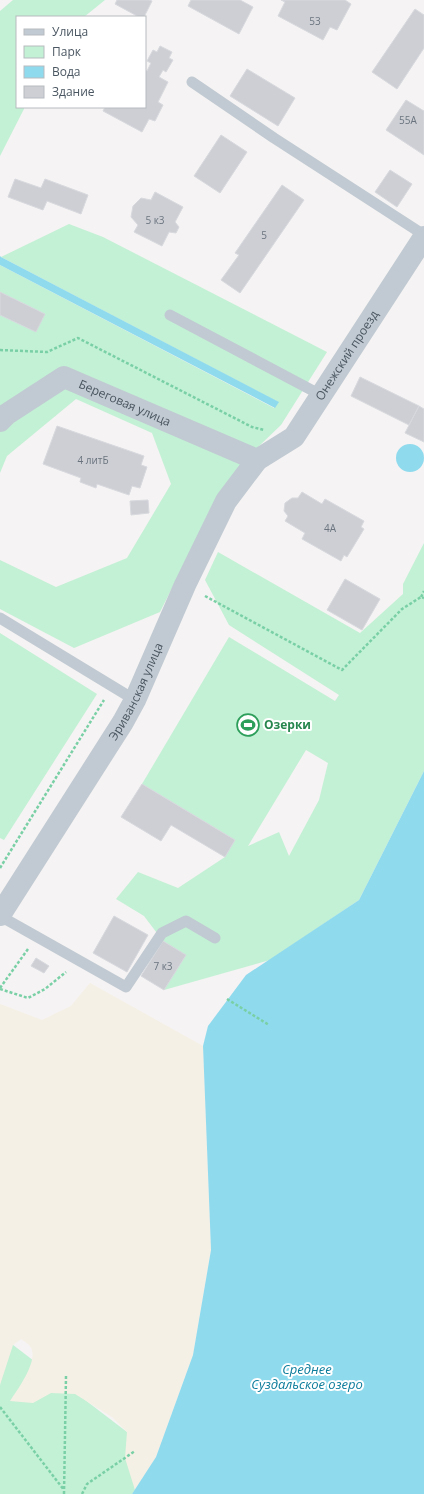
<svg xmlns="http://www.w3.org/2000/svg" width="424" height="1494" font-family="'Open Sans',sans-serif">
  <style>
    .green { fill: #c3f1d5; fill-rule: evenodd }
    .sand { fill: #f5f0e5 }
    .water { fill: #90daee }
    .building { fill: #cdcfd5; stroke: #d7d9de }
    .lines { fill: none; stroke-linecap: round; stroke-linejoin: round }
    .path { stroke: #7ad0a6; stroke-width: 2.5; stroke-dasharray: 3 2; stroke-linecap: butt }
    .lane { stroke: #c1cad2; stroke-width: 11 }
    .street { stroke: #c1cad2; stroke-width: 22 }
    .labels { text-anchor: middle; stroke-width: 4; stroke-linejoin: round; paint-order: stroke }
    .number-label { font-size: 10px; fill: #6b747e }
    .street-label { font-size: 12px; fill: #4a5661; stroke: #fff }
    .leisure-label { font-size: 12px; font-weight: bold; fill: #27864d; stroke: #fff; text-anchor: start }
    .water-label { font-size: 13px; font-style: italic; fill: #0c7c9b; stroke: #fff }
  </style>
  <rect width="100%" height="100%" fill="#f5f3f3"/>
  <path class="green" d="M13,0H105L84,17H17V107H25L0,156V11Z
    M69,224L103,237L327,352L281,425L258,447L217,499L160,612L74,648L0,609V560L56,587L127,558L171,484L152,433L76,399L7,456L0,473V265L274,408L278,402L1,257Z
    M424,543V771L359,900L270,960L164,990L185,955L163,941L144,916L116,899L138,872L178,888L225,857L235,840L142,784L229,637L335,701L339,695L229,625L205,580L218,552L360,633L403,594V584ZM306,750L328,763L319,800L289,856L279,832L248,846Z
    M0,633L97,694L4,840L0,838Z
    M0,1335L127,1432L135,1490L132,1494H0Z"/>
  <path class="sand" d="M90,983L203,1046L211,1250L193,1355L156,1457L135,1490L125,1458L127,1432L112,1417L75,1394L51,1393L33,1403L10,1401C18,1389 36,1364 32,1350C31,1345 25,1342 21,1339L13,1345L0,1385V1004L42,1020L71,1006Z"/>
  <path class="water" d="M0,256L1,257L279,402L275,408L0,265Z
    M396 458a14 14 0 1 1 28 0a14 14 0 1 1-28 0Z
    M424,771V1494H132L156,1457L193,1355L211,1250L203,1046L208,1026L246,975L359,900Z"/>
  <path class="building" d="M117,0H149L152,1L144,17H139L115,4Z
    M191,0H240L253,7L239,34L188,6Z
    M281,0H345L351,4L337,30L330,27L323,40L278,16L285,2Z
    M415,9L424,15V48L397,89L372,72Z
    M160,46L172,52L169,58L173,60L166,72L163,70L159,77L168,82L158,102L163,105L155,121L149,119L142,132L103,111L105,107H145V70L147,71L151,63L147,61L153,50L157,52Z
    M247,69L295,98L278,126L230,96Z
    M406,100L424,111V155L386,130Z
    M221,135L247,152L220,193L194,176Z
    M390,170L412,184L397,207L375,192Z
    M15,179L41,188L45,179L88,195L81,214L47,201L43,210L8,197Z
    M282,185L304,200L240,293L221,280L239,255L235,253Z
    M155,192L183,207L175,222L179,227L176,233L169,232L162,246L134,232L138,225L131,217L133,206L141,198L151,200Z
    M0,292L45,314L36,332L0,315Z
    M360,377L419,406L409,425L351,396Z
    M419,406L424,409V442L405,433Z
    M57,426L144,456L141,465L147,467L140,488L132,486L129,495L97,484L96,488L80,482L81,478L43,464Z
    M302,492L322,504L325,499L364,521L361,527L364,529L347,557L344,555L341,561L302,539L305,533L285,521L288,516L284,511L285,503L292,498H298Z
    M148,500L149,513L131,515L130,501Z
    M345,579L380,599L362,630L327,610Z
    M142,784L235,840L225,857L171,825L161,841L121,817Z
    M114,916L148,935L127,972L93,953Z
    M163,941L186,955L164,990L141,976Z
    M36,958L49,966L44,973L31,966Z"/>
  <g class="lines">
    <path class="path" d="M0,350L47,352L78,338L252,427L264,430
      M205,596L342,670L402,609L421,597L424,598
      M421,597L424,591
      M0,868L104,700
      M0,988L28,949
      M0,989L28,998L45,989L66,972
      M227,999L269,1025
      M0,1407L64,1490
      M64,1494L66,1376
      M82,1494L87,1484L135,1451"/>
    <path class="lane" d="M192,82L274,138L424,235
      M170,315L321,395
      M0,618L135,700
      M0,916L126,987L162,933L186,921L215,938"/>
    <g class="street">
      <path id="s1" d="M0,421L7,414L64,377L257,460"/>
      <path id="s2" d="M0,915L123,722L135,700L185,585L226,501L257,460L294,437L424,237"/>
    </g>
  </g>
  <defs>
    <g id="stadium-ring" transform="scale(1.15)"><circle r="9.5" fill="#fff" stroke="#2e9e5b" stroke-width="1.5"/><path d="M0-5a6.5 5 0 1 0 0 10a6.5 5 0 1 0 0-10ZM-3.5-1.8h7v3.6h-7Z" fill="#2e9e5b"/></g>
  </defs>
  <g fill-rule="evenodd">
    <use href="#stadium-ring" x="248" y="725"/>
  </g>
  <g class="labels">
    <g class="number-label">
      <text x="315" y="25">53</text>
      <text x="408" y="124">55А</text>
      <text x="155" y="224">5 к3</text>
      <text x="264" y="239">5</text>
      <text x="93" y="464">4 литБ</text>
      <text x="330" y="532">4А</text>
      <text x="163" y="970">7 к3</text>
    </g>
    <g class="street-label">
      <text dy="4" stroke="none"><textPath href="#s2" startOffset="665">Онежский проезд</textPath></text>
      <text dy="4" stroke="none"><textPath href="#s1" startOffset="144">Береговая улица</textPath></text>
      <text dy="4" stroke="none"><textPath href="#s2" startOffset="262">Эриванская улица</textPath></text>
    </g>
    <g class="leisure-label">
      <text x="264" y="729">Озерки</text>
    </g>
    <g class="water-label">
      <text x="307" y="1374">Среднее<tspan x="307" dy="15">Суздальское озеро</tspan></text>
    </g>
  </g>
  <rect x="16" y="16" width="130" height="92" fill="#ffffff" stroke="#b7bbc0"/>
  <rect x="24" y="29" width="20" height="6" fill="#c1cad2" stroke="#b7bbc0"/>
  <text x="52" y="36" font-size="12" fill="#4a5661">Улица</text>
  <rect x="24" y="46" width="20" height="12" fill="#c3f1d5" stroke="#b7bbc0"/>
  <text x="52" y="56" font-size="12" fill="#4a5661">Парк</text>
  <rect x="24" y="66" width="20" height="12" fill="#90daee" stroke="#b7bbc0"/>
  <text x="52" y="76" font-size="12" fill="#4a5661">Вода</text>
  <rect x="24" y="86" width="20" height="12" fill="#cdcfd5" stroke="#b7bbc0"/>
  <text x="52" y="96" font-size="12" fill="#4a5661">Здание</text>
</svg>
